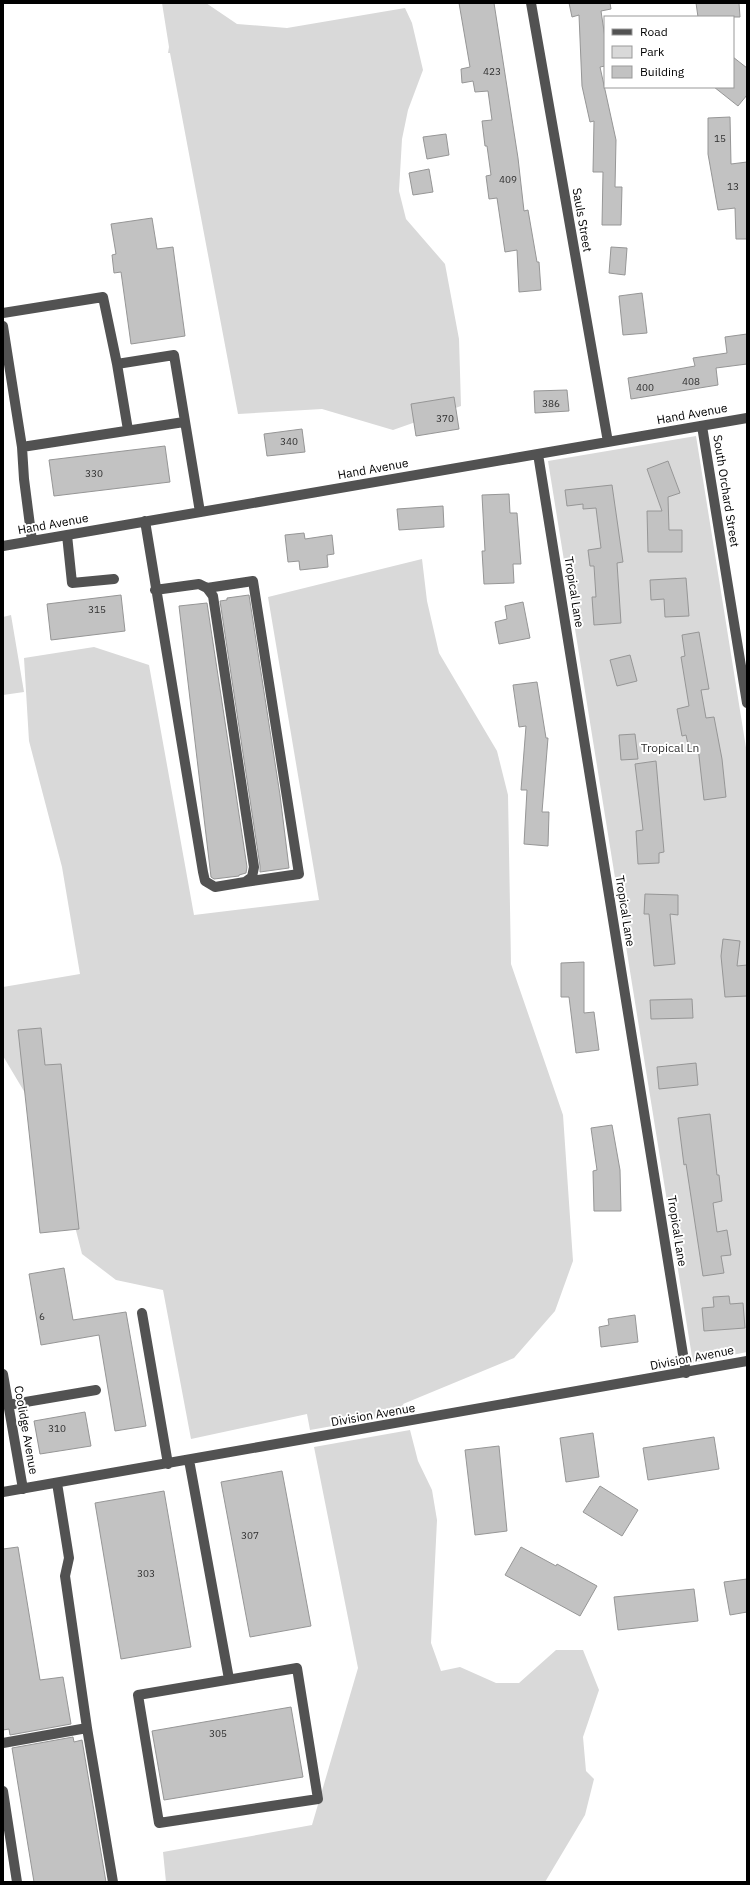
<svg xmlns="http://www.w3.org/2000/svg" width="750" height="1885" font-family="'IBM Plex Sans',sans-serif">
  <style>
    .green { fill: #d9d9d9 }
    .building { fill: #c2c2c2; stroke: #969696 }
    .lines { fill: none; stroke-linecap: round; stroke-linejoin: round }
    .minor { stroke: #525252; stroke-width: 10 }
    .labels { text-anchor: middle; stroke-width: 4; stroke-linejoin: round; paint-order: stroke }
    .number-label { font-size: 10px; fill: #303030 }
    .street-label { font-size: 12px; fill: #000; stroke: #fff }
    .park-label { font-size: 12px; fill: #303030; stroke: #fff }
  </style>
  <rect width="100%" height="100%" fill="#fff"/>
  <path class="green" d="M162,3H206L237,24L287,28L405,8L412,23L423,70L408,110L402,139L399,191L406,219L445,264L459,339L461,406L393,430L322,409L238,414L170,53H168L169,47Z
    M696,436L747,754V1352L693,1363L548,461Z
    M422,559L427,601L439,653L497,751L508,795L511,964L563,1115L573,1261L555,1311L514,1358L403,1404L406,1413L310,1430L307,1414L191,1439L163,1290L116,1280L82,1254L71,1211L62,1155L3,1056V987L80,974L62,867L29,741L24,658L94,647L149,665L194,915L319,900L268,597Z
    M11,615L24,692L3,695V617Z
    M410,1430L418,1461L432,1490L437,1520L431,1643L441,1671L460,1667L496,1683H519L556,1650H583L599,1690L583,1737L586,1771L594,1779L585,1815L545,1882H166L163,1852L312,1825L358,1668L314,1447Z"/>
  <path class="building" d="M459,3H494L518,158L524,211L528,210L537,262H539L541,290L519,292L517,250L505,252L497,198L489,199L486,176L491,175L487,146H485L482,121L492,120L488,91L475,92L473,81L462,83L461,69L470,67Z
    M569,3H610L611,9L601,11L605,38V66L600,67L616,140L615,187H622L621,225H602L603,172H593L594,121L590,122L582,86L579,15L572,17Z
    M696,3H739L740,17H698Z
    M733,57L747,68V95L738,106L714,87H733Z
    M730,117L731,164L747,162V239H736L735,208L718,210L708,154V118Z
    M446,134L449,155L427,159L423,137Z
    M429,169L433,192L413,195L409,173Z
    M152,218L157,249L173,247L185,336L131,344L121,272L114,273L112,255L116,254L111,224Z
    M611,247L627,248L625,275L609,273Z
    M642,293L647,333L623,335L619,296Z
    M747,334V364L716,368L718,385L631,399L628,378L695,366L693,358L727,353L725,337Z
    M567,390L569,411L535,413L534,391Z
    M454,397L459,429L416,436L411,404Z
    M302,429L305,452L267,456L264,434Z
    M165,446L170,482L54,496L49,460Z
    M668,461L680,493L668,497L669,530H682V552H648L647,511H662L647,469Z
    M612,485L623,562L617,563L621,623L594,625L592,597H596L594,566H590L588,550L601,548L596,508L583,509V504L567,506L565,490Z
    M509,494L510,513H517L521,564H513L514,583L484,584L482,551H485L482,495Z
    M443,506L444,527L399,530L397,509Z
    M304,533L305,539L332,535L334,554L327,555L328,567L300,570L299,561L288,562L285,535Z
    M686,578L689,616L665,617L664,599L651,600L650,580Z
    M121,595L125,631L51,640L47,604Z
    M249,595L280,795L289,868L260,872V866L220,601L227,600V598Z
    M523,602L530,638L499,644L495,622L507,619L505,606Z
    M207,603L247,867L246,873L239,875V876L214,879L211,877L179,606Z
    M699,632L709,689L701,690L706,718L714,717L722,759L726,797L704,800L698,747L689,749L686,735L682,736L677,709L689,706L681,657L685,656L682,635Z
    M630,655L637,681L617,686L610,660Z
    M537,682L546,738H548L542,812H549L548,846L524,844L527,790H521L526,726L519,727L513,685Z
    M635,734L638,759L621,760L619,735Z
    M656,761L664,852L659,853V863L638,864L636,831L643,830L635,764Z
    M645,894L678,895V915L670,914L675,964L654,966L649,914H644Z
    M723,939L740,941L737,966L747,965V996L725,997L721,956Z
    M584,962V1013L594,1012L599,1050L576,1053L569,997H561V963Z
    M692,999L693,1018L651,1019L650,1000Z
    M41,1028L45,1065L61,1064L79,1229L40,1233L18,1030Z
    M696,1063L698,1085L659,1089L657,1067Z
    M710,1114L717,1175H719L722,1201L713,1203L717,1232L727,1230L731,1255L721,1256L724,1273L703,1276L686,1164L684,1165L678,1118Z
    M612,1125L620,1170L621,1211H594L593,1171L597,1170L591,1128Z
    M64,1268L73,1320L126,1312L146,1426L115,1431L99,1335L41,1345L29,1274Z
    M729,1296L730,1304L743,1303L745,1328L704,1331L702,1308L714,1307L713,1297Z
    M635,1315L638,1342L601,1347L599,1327L609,1325L608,1319Z
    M85,1412L91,1446L40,1454L34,1421Z
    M593,1433L599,1477L566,1482L560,1438Z
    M714,1437L719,1469L648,1480L643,1448Z
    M499,1446L507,1531L475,1535L465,1450Z
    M282,1471L311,1626L250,1637L221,1482Z
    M600,1486L638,1510L622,1536L583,1512Z
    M164,1491L191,1647L121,1659L95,1503Z
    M18,1547L40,1680L63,1677L71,1724L10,1735L9,1729L3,1730V1549Z
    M521,1547L556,1566L557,1564L597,1586L580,1616L505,1575Z
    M747,1579V1612L730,1615L724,1582Z
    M694,1589L698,1621L618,1630L614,1597Z
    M291,1707L303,1777L164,1800L152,1731Z
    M73,1737L74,1742L82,1740L106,1882H34L12,1748Z"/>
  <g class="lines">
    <path class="minor" d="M531,3L608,442
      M3,313L103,297L117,364L174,355L200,512
      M3,326L22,447L24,479L32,541
      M117,364L128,430
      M702,426L747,703
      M22,447L184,422
      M538,454L686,1373
      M145,521L203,872L205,881L215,887L245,882L252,877L254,867L213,596L207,588L199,584L155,590
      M67,535L72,583L114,579
      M3,546L747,418
      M207,588L253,581L299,874L245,882
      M142,1313L168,1464
      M3,1374L23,1489
      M8,1405L96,1390
      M189,1460L229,1679
      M57,1483L69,1558L65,1576L87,1728L113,1882
      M3,1492L747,1361
      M297,1668L318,1799L159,1823L138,1695Z
      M3,1743L87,1728
      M3,1791L17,1882"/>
  </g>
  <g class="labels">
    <g class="number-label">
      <text x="492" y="75">423</text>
      <text x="720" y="142">15</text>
      <text x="508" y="183">409</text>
      <text x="733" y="190">13</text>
      <text x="691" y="385">408</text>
      <text x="645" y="391">400</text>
      <text x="551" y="407">386</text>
      <text x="445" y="422">370</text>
      <text x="289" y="445">340</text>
      <text x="94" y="477">330</text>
      <text x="97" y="613">315</text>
      <text x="42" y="1320">6</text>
      <text x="57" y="1432">310</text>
      <text x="250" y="1539">307</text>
      <text x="146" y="1577">303</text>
      <text x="218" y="1737">305</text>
    </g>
    <g class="street-label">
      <text transform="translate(582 220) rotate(80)" y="4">Sauls Street</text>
      <text transform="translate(692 414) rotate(-10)" y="4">Hand Avenue</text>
      <text transform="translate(373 469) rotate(-10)" y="4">Hand Avenue</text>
      <text transform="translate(726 491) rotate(81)" y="4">South Orchard Street</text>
      <text transform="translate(53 524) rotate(-10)" y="4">Hand Avenue</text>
      <text transform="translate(574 592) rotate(81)" y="4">Tropical Lane</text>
      <text transform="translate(625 911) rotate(81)" y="4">Tropical Lane</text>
      <text transform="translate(677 1231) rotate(81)" y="4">Tropical Lane</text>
      <text transform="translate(692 1358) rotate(-11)" y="4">Division Avenue</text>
      <text transform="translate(373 1415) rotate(-10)" y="4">Division Avenue</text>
      <text transform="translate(26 1430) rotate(80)" y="4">Coolidge Avenue</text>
    </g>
    <g class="park-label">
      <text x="670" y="752">Tropical Ln</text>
    </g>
  </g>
  <rect width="750" height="1885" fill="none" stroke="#000000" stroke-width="8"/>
  <rect x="604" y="16" width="130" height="72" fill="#ffffff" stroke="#999999"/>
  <rect x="612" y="29" width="20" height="6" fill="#525252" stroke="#999999"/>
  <text x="640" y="36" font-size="12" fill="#000000">Road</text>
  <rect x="612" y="46" width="20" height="12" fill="#d9d9d9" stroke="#999999"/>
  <text x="640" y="56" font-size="12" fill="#000000">Park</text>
  <rect x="612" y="66" width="20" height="12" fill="#c2c2c2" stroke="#999999"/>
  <text x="640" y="76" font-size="12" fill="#000000">Building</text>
</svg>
